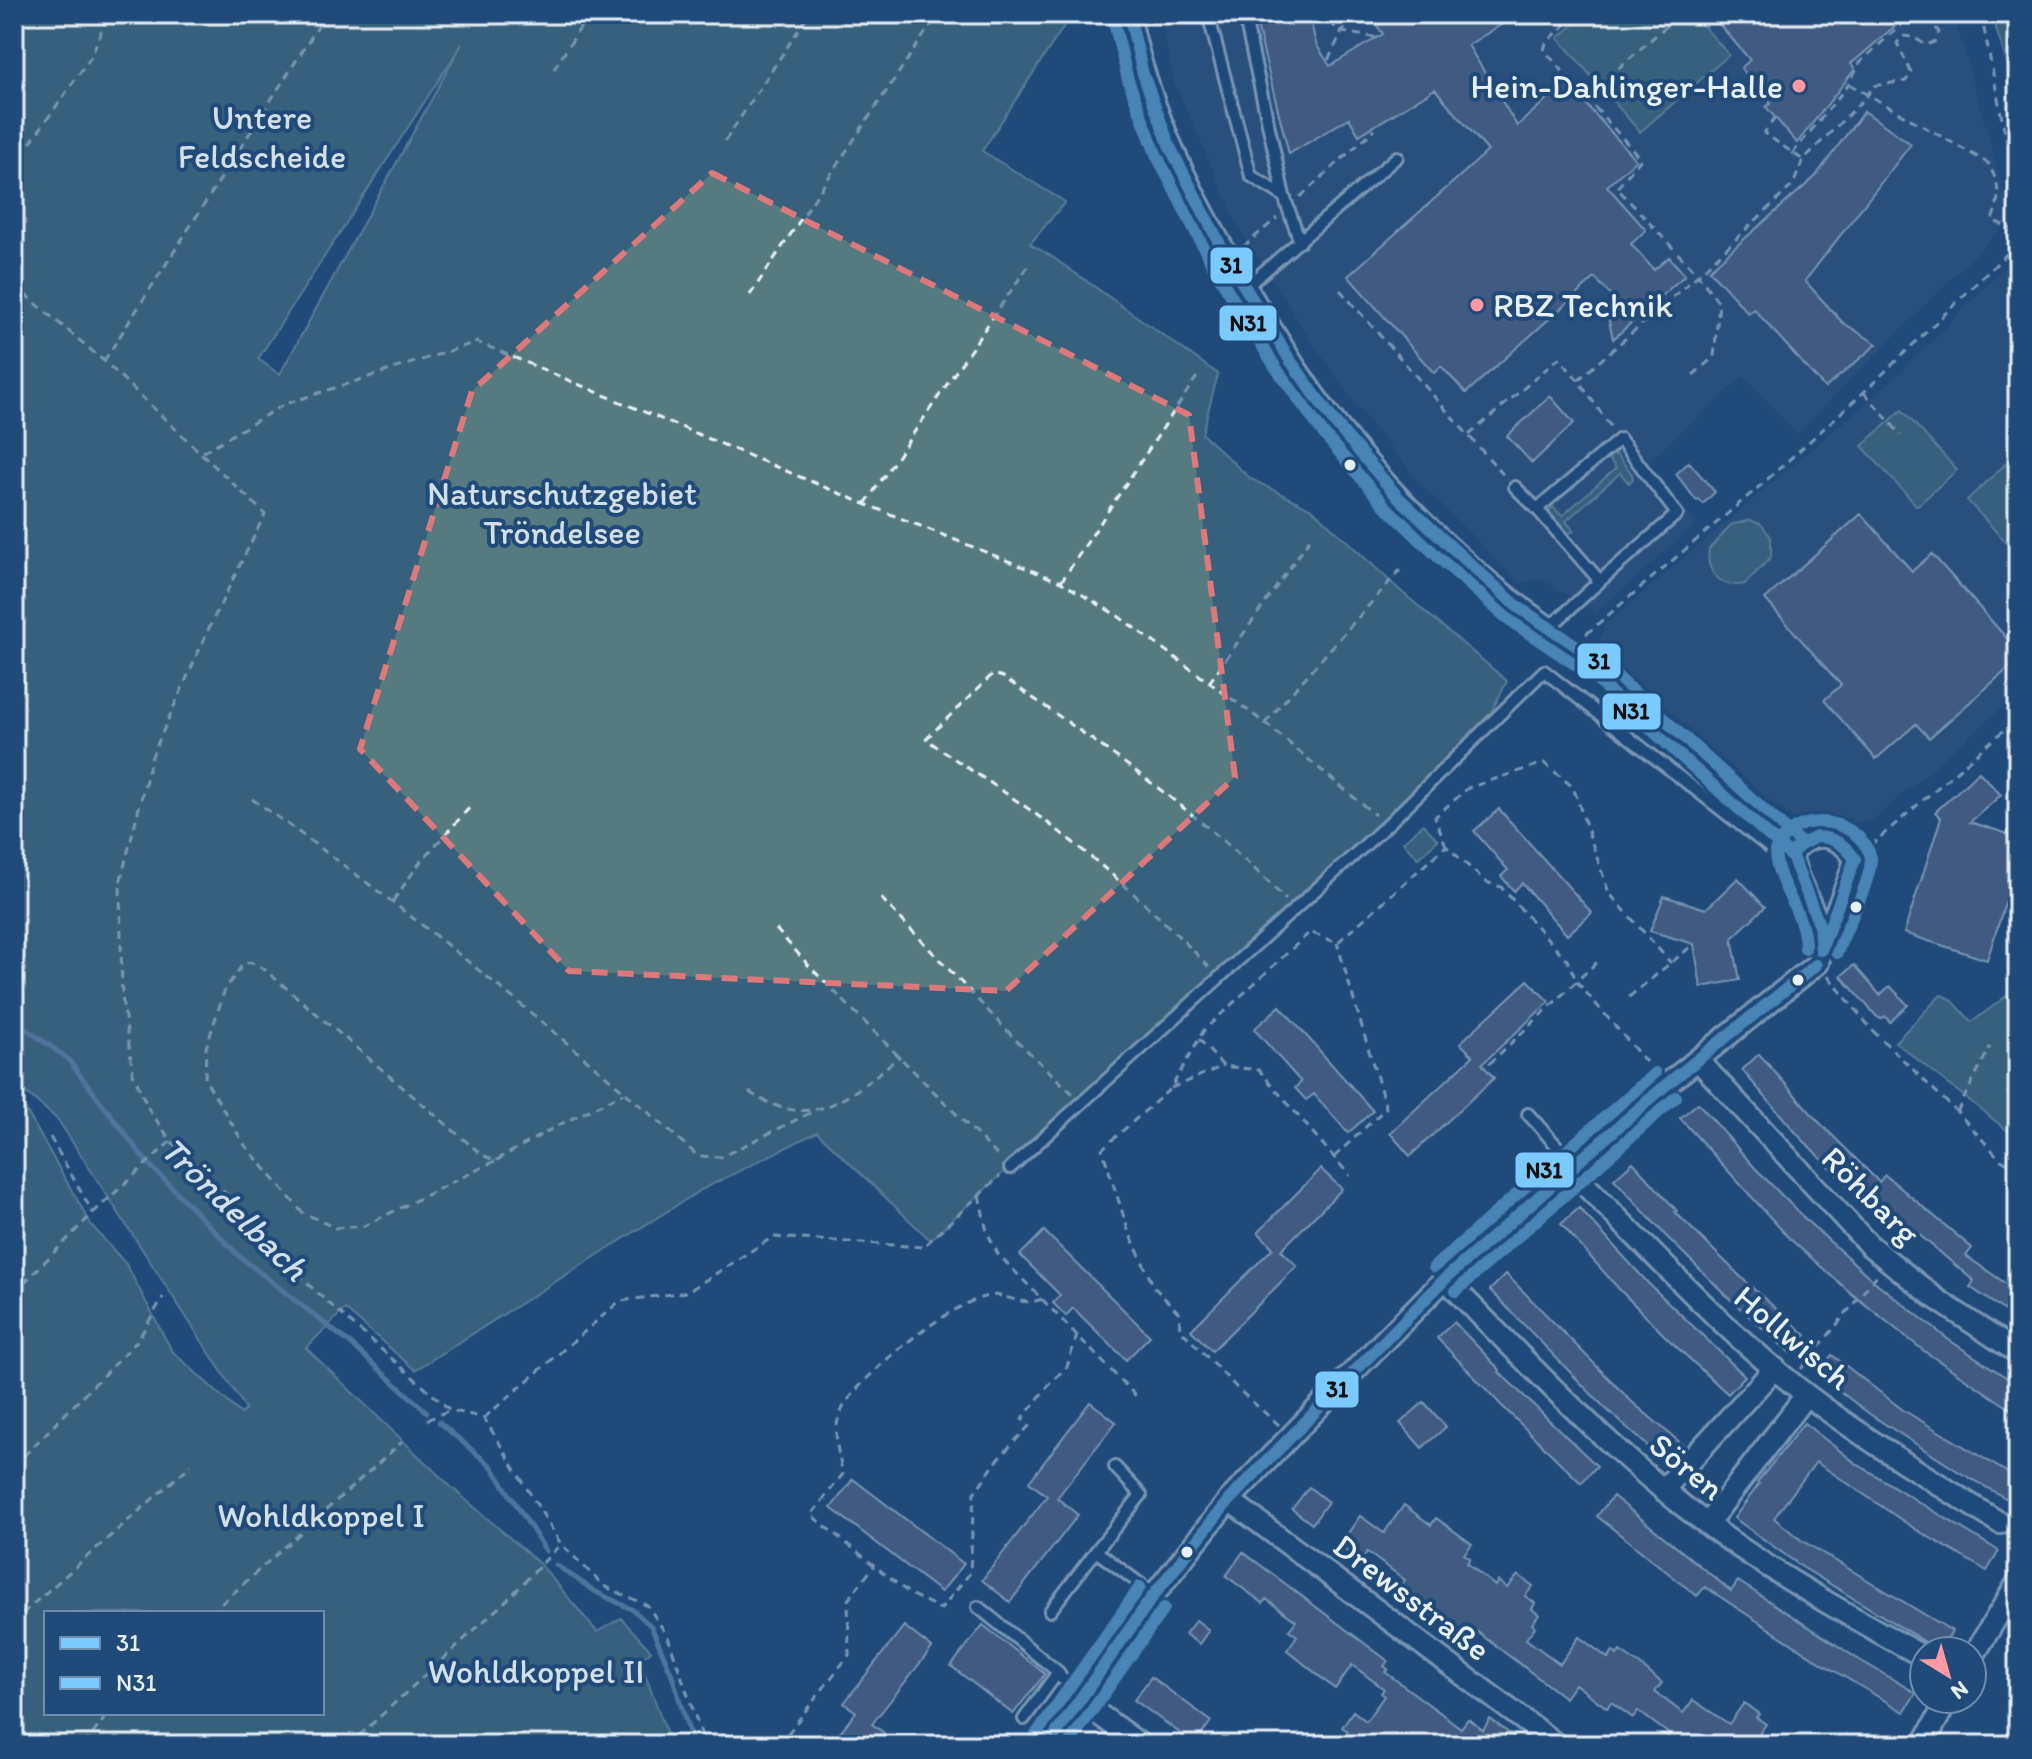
<svg xmlns="http://www.w3.org/2000/svg" width="2032" height="1759" font-family="Itim,sans-serif">
  <style>
    .built { fill: #35557f }
    .green { fill: #557a80; stroke: #9eb6bc; stroke-width: 2; fill-rule: evenodd }
    .lines { fill: none; stroke-linecap: round; stroke-linejoin: round }
    .stream { stroke: #8aa8c7; stroke-width: 5 }
    .building { fill: #676e8c; stroke: #e8f1f8; stroke-width: 2 }
    .service-casing { stroke: #e8f1f8; stroke-width: 16 }
    .minor-casing { stroke: #e8f1f8; stroke-width: 26 }
    .path { stroke: #e8f1f8; stroke-width: 3; stroke-dasharray: 8 6; stroke-linecap: butt }
    .service { stroke: #1f4a7a; stroke-width: 10 }
    .minor { stroke: #1f4a7a; stroke-width: 20 }
    .bus-1-casing { stroke: #1f4a7a; stroke-width: 18 }
    .bus-2-casing { stroke: #1f4a7a; stroke-width: 18 }
    .bus-1 { stroke: #7ac9ff; stroke-width: 12 }
    .bus-2 { stroke: #7ac9ff; stroke-width: 12 }
    .marked { fill: none; stroke: #dd787b; stroke-width: 6; stroke-dasharray: 16 10; stroke-linejoin: round }
    .poi-dot { fill: #ff9aa2; stroke: #1f4a7a; stroke-width: 3 }
    .bus-dot { fill: #e8f1f8; stroke: #1f4a7a; stroke-width: 3 }
    .labels { text-anchor: middle; stroke-width: 8; stroke-linejoin: round; paint-order: stroke }
    .poi-label { font-size: 34px; fill: #e8f1f8; stroke: #1f4a7a; text-anchor: end }
    .park-label { font-size: 34px; fill: #d2dfe6; stroke: #1f4a7a }
    .street-label { font-size: 34px; fill: #e8f1f8; stroke: #1f4a7a }
    .water-label { font-size: 36px; font-style: italic; fill: #d1dfec; stroke: #1f4a7a }
    .line-badge { stroke: #1f4a7a; stroke-width: 3 }
    .pale-badge-label { font-size: 22px; text-anchor: middle; font-weight: bold; fill: #111 }
  </style>
  <rect width="100%" height="100%" fill="#1f4a7a"/>
  <filter id="ink" filterUnits="userSpaceOnUse"><feTurbulence type="fractalNoise" baseFrequency=".0125" numOctaves="2"/><feDisplacementMap in="SourceGraphic" scale="16" xChannelSelector="R" yChannelSelector="G"/><feConvolveMatrix kernelMatrix="1 2 1 2 8 2 1 2 1" color-interpolation-filters="sRGB"/></filter>
  <g filter="url(#ink)">
    <path class="built" d="M1164,14H1950L1956,23L2012,218L1797,434L1744,376L1644,465L1697,524L1595,613L1541,579L1519,583L1424,488L1361,412L1308,337L1239,228L1173,80L1162,23Z
      M2018,254V694L1872,821L1802,824L1775,805L1598,647L1604,626L1893,380Z"/>
    <path class="green" d="M14,14H1072L982,151L1065,202L1030,244L1051,256L1218,374L1202,434L1251,479L1312,509L1403,593L1507,681L1480,734L930,1240L817,1132L701,1190L415,1370L345,1309L306,1348L450,1486L541,1565L597,1632L621,1618L651,1651L640,1660L671,1745H14V1089L92,1226L126,1264L172,1351L241,1414L246,1409L58,1120L14,1082ZM462,44L280,374H279L258,359ZM46,1613H322V1713H46Z
      M1586,14H1693L1729,55L1640,132L1558,38Z
      M1991,14H2018V96Z
      M1902,410L1957,470L1917,506L1862,446Z
      M1611,455H1617L1632,474L1633,479L1629,483L1620,473L1566,521L1574,531L1567,534L1549,515L1550,510L1553,507L1562,516L1616,468L1608,458Z
      M2015,455L2018,459V547L2014,551L1967,500Z
      M1750,520L1761,524L1771,537V557L1745,584C1721,589 1705,572 1709,549L1731,525Z
      M1423,824L1438,840L1418,858L1403,842Z
      M2018,987V1139L1895,1042L1941,995L1951,999L1972,1022Z"/>
    <g class="lines">
      <path class="stream" d="M22,1026L67,1058L146,1161L239,1256L352,1345L427,1412
        M439,1422L492,1467L546,1551
        M556,1565L596,1592L633,1610L651,1626L672,1675L693,1745"/>
    </g>
    <path class="building" d="M1254,14H1309L1316,44L1330,66L1383,34L1369,14H1519L1468,45L1517,126L1566,82L1636,160L1607,186L1646,230L1631,244L1654,270L1669,257L1685,275L1613,339L1607,312L1617,302L1595,278L1466,393L1441,366L1434,373L1348,276L1488,151L1435,89L1359,135L1349,118L1289,154Z
      M1718,14H1909L1851,64L1855,69L1797,143L1766,107L1771,103L1741,68L1750,60L1720,25L1724,21Z
      M1864,111L1911,144L1805,281L1842,322L1877,344L1825,388L1754,309L1748,313L1709,270L1815,177Z
      M1550,396L1574,423L1532,463L1507,436Z
      M1689,462L1715,492L1703,504L1699,499L1697,501L1676,474Z
      M1861,514L1912,571L1932,554L2018,651V660L1929,738L1916,724L1876,759L1824,700L1841,685L1765,599Z
      M1979,772L2001,795L1970,822L2018,837V863L1987,960L1904,933L1941,818L1935,812Z
      M1499,809L1592,913L1567,935L1522,883L1514,891L1501,876L1508,870L1474,831Z
      M1738,878L1765,907L1732,938L1740,980L1701,987L1694,944L1650,931L1664,896L1706,909Z
      M1854,965L1880,995L1890,986L1908,1005L1890,1022L1885,1016L1881,1019L1877,1017L1841,976Z
      M1528,980L1549,1002L1482,1064L1494,1078L1410,1156L1390,1133L1473,1056L1460,1043Z
      M1280,1006L1373,1111L1348,1133L1314,1094L1306,1100L1295,1088L1301,1082L1254,1029Z
      M1759,1054L1817,1120L1879,1182L1885,1175L1972,1248L1966,1256L2018,1292V1320L1970,1287L1974,1281L1852,1178L1846,1184L1798,1135L1742,1070Z
      M1698,1103L1755,1168L1807,1221L1874,1281L1949,1340L2018,1385V1414L1924,1351L1852,1294L1790,1239L1680,1118Z
      M1633,1162L1677,1211L1675,1212L1749,1285L1806,1335L1790,1353L1730,1299L1666,1236L1614,1179Z
      M1321,1169L1342,1189L1281,1250L1297,1266L1212,1351L1191,1330L1273,1248L1258,1232Z
      M1579,1208L1649,1284L1745,1376L1728,1394L1668,1339L1619,1289L1561,1224Z
      M1044,1231L1150,1336L1126,1360L1073,1308L1066,1316L1053,1303L1060,1295L1020,1255Z
      M1506,1274L1632,1402L1683,1445L1667,1463L1605,1408L1490,1290Z
      M1454,1322L1500,1370L1499,1372L1597,1466L1581,1483L1504,1408L1437,1338Z
      M1832,1355L1903,1410L2018,1479V1505L1959,1472L1871,1415L1817,1374Z
      M1090,1402L1116,1422L1057,1498L1078,1515L1010,1602L982,1580L1047,1496L1029,1482Z
      M1424,1402L1446,1427L1422,1448L1400,1423Z
      M1804,1423L1857,1464L1999,1551L1987,1571L1915,1529L1816,1462L1774,1518L1801,1540L1952,1631L1940,1651L1802,1567L1734,1518L1759,1484L1757,1483Z
      M853,1479L964,1564L941,1592L831,1508Z
      M1309,1487L1328,1502L1312,1524L1292,1509Z
      M1613,1496L1731,1591L1738,1581L1858,1659L1916,1693L1904,1712L1826,1666L1705,1587L1697,1596L1597,1516Z
      M1404,1505L1431,1525L1436,1518L1472,1544L1464,1554L1470,1558L1467,1563L1495,1586L1498,1581L1507,1588L1518,1575L1533,1586L1525,1596L1535,1603L1532,1609L1539,1615L1532,1624L1535,1627L1526,1639L1560,1664L1579,1637L1608,1658L1613,1651L1617,1655L1620,1651L1639,1664L1662,1683L1655,1692L1683,1713L1693,1700L1729,1724L1744,1703L1759,1714L1756,1717L1766,1724L1751,1745H1661L1669,1734L1638,1711L1633,1718L1611,1702L1607,1708L1575,1684L1565,1698L1476,1631L1468,1641L1414,1600L1410,1605L1395,1593L1405,1580L1367,1552L1361,1561L1339,1546L1360,1516L1384,1533Z
      M1243,1552L1388,1661L1384,1666L1388,1669L1385,1672L1461,1728L1468,1719L1483,1730L1490,1719L1513,1736L1506,1745H1338L1348,1731L1342,1727L1353,1711L1366,1721L1384,1696L1381,1693L1384,1689L1352,1665L1335,1689L1287,1650L1297,1636L1289,1630L1296,1621L1266,1599L1263,1603L1226,1576Z
      M1196,1620L1209,1630L1199,1644L1185,1634Z
      M983,1625L1045,1674L1013,1714L951,1666Z
      M904,1626L932,1648L872,1724L884,1733L875,1745H830L856,1712L844,1703Z
      M1151,1677L1211,1721L1202,1734L1217,1745H1177L1184,1736L1134,1700Z"/>
    <g class="lines">
      <g class="service-casing">
        <path id="service" d="M1208,14L1251,176L1284,196
          M1244,14L1284,196L1300,242
          M1246,287L1397,157
          M1620,439L1677,514L1600,581L1537,509Z
          M1515,487L1537,509
          M1600,581L1549,628L1601,662L1802,844
          M1528,1114L1575,1166
          M1010,1168L1387,825L1544,671L1774,851L1791,854
          M1096,1551L1141,1495L1115,1467
          M978,1607L1058,1672L1061,1678L1084,1693
          M1050,1611L1096,1551L1155,1595
          M1024,1719L1058,1672"/>
      </g>
      <g class="minor-casing">
        <path id="minor" d="M1129,14C1149,114 1196,205 1248,291C1276,336 1302,382 1335,423C1395,501 1469,572 1549,628
          M1698,1060L1869,1245L1935,1298L2018,1353
          M1570,1170C1647,1246 1721,1329 1808,1396C1869,1442 1935,1482 2000,1523
          M1445,1279C1523,1358 1600,1440 1687,1509C1761,1567 1842,1612 1924,1657
          M1663,1490L1775,1368
          M1229,1500L1557,1745
          M1707,1524L1806,1395
          M1972,1658L2018,1582
          M1079,1700L1141,1745
          M1048,1745L1153,1596L1229,1500L1345,1380L1445,1279L1666,1085L1818,963C1826,927 1846,896 1855,859C1839,833 1812,828 1791,854L1796,873L1824,935
          M1923,1745L1948,1699"/>
      </g>
      <path class="path" d="M1318,14L1342,32L1378,38
        M1577,14L1546,43L1544,50L1641,159L1617,188L1698,275L1578,380L1611,427
        M1981,14L2018,198
        M1328,60L1342,32L1356,14
        M554,69L589,14
        M1849,84L1988,163C2000,186 2001,196 1992,220L2018,232
        M1587,96L1680,14
        M1775,118L1764,133L1803,160
        M725,141L809,14
        M1792,154L1849,84L1860,62L1913,14
        M14,166L91,57L108,14
        M1300,197L1375,129
        M1243,247L1277,218
        M14,285L104,361L265,514L209,628L152,756L120,883L122,997L133,1073L148,1108L171,1141L217,1184L314,1290L450,1410L484,1418L561,1544L604,1586L648,1606L668,1637L705,1745
        M1340,290L1507,479
        M750,295L938,14
        M104,361L326,14
        M1693,375L1714,357L1719,303L1698,275L1793,185L1803,160L1867,96L1873,86L1906,81L1911,72L1897,43L1903,36L1913,37L1926,45L1934,42L1939,32L1924,14
        M1864,392L1901,435
        M1469,435L1559,358L1578,380
        M203,452L285,404L477,342L865,504L1061,582L1118,616L1265,723L1375,815
        M865,504L1028,266
        M1061,582L1200,372
        M1586,634L1760,486L1864,392L2018,243
        M1209,683L1312,536
        M1265,723L1401,569
        M252,799C409,909 554,1029 698,1156L721,1157L814,1111
        M1446,846L1435,817L1468,788L1544,763L1573,787L1609,893L1671,963
        M1870,846L2018,718
        M881,898L1015,1039L1073,1094
        M393,901L421,861L472,805
        M776,929L810,967L999,1157
        M1209,967C1152,908 1090,852 1023,805C991,783 958,762 926,739L993,674L1003,677C1100,745 1203,814 1286,900
        M1828,976L1873,1031L1957,1112L2001,1160L2018,1170
        M1629,997L1694,944
        M1199,1039L1223,1066L1259,1070L1350,1176
        M1489,1064L1598,961
        M1171,1088L1223,1066
        M749,1092C814,1134 849,1097 900,1056
        M1957,1112L1990,1047
        M50,1137L93,1213
        M1334,1157L1386,1108L1337,943
        M495,1161L364,1226L335,1228L302,1212L244,1144L205,1079L206,1048L225,989L241,967L250,962L264,969L481,1154L495,1161L555,1127L624,1093
        M979,1195L987,1232L998,1254L1136,1396
        M14,1293L93,1213L171,1141
        M1042,1299C1019,1308 1006,1292 988,1296C948,1304 863,1373 843,1408C831,1429 838,1452 843,1474L811,1515L910,1594L941,1609L970,1573L974,1493L1000,1457L1029,1426L1022,1419L1053,1380L1067,1367L1077,1335
        M1801,1369L1877,1275
        M484,1418L620,1301L687,1292L773,1237L923,1247L1000,1176
        M427,1420L450,1410
        M1279,1425L1239,1390L1180,1329L1179,1313L1154,1287L1128,1230L1102,1149L1171,1088L1204,1030L1310,932L1337,943L1446,846L1486,882L1501,887L1567,960L1577,982L1653,1070
        M14,1466L138,1340L163,1297
        M211,1613L402,1442
        M14,1625L23,1613L191,1465
        M84,1745L109,1713
        M349,1745L508,1599L561,1544
        M779,1745L849,1655L848,1600L874,1566"/>
      <use href="#service" class="service"/>
      <use href="#minor" class="minor"/>
      <g class="bus-1-casing">
        <path id="bus-1" d="M1129,14L1143,74L1170,147L1228,260L1290,360L1335,423L1397,496L1449,545L1518,607L1601,662L1802,844
          M1816,837C1834,837 1845,845 1855,859L1821,950L1819,924L1791,854L1799,846Z
          M1666,1085L1816,965
          M1666,1085L1816,965
          M1445,1279L1666,1085
          M1229,1500L1445,1279
          M1229,1500L1445,1279
          M1153,1596L1229,1500
          M1153,1596L1229,1500
          M1048,1745L1153,1596"/>
      </g>
      <g class="bus-2-casing">
        <path id="bus-2" d="M1113,18L1128,80L1156,154L1214,268L1276,368L1323,433L1385,506L1438,557L1509,620L1591,675L1791,856
          M1805,948C1806,913 1776,885 1775,851C1790,814 1840,814 1863,842C1866,847 1871,852 1871,859C1871,882 1845,929 1837,953
          M1434,1267L1655,1073
          M1456,1291L1676,1097
          M1035,1736L1140,1587
          M1068,1745L1164,1608"/>
      </g>
      <use href="#bus-1" class="bus-1"/>
      <use href="#bus-2" class="bus-2"/>
    </g>
  </g>
  <path d="M0 0H2032V1759H0ZM712,173L1189,415L1235,777L1006,991L569,971L360,749L472,391Z" fill="#1f4a7a" fill-opacity=".55" fill-rule="evenodd"/>
  <path class="marked" d="M712,173L1189,415L1235,777L1006,991L569,971L360,749L472,391Z"/>
  <g class="poi-dot">
    <circle cx="1799" cy="86" r="8"/>
    <circle cx="1477" cy="305" r="8"/>
  </g>
  <g class="bus-dot">
    <circle cx="1350" cy="465" r="7"/>
    <circle cx="1856" cy="907" r="7"/>
    <circle cx="1798" cy="980" r="7"/>
    <circle cx="1187" cy="1552" r="7"/>
  </g>
  <g class="labels">
    <g class="poi-label">
      <text x="1783" y="98">Hein-Dahlinger-Halle</text>
      <text x="1493" y="317" text-anchor="start">RBZ Technik</text>
    </g>
    <g class="park-label">
      <text x="262" y="129">Untere<tspan x="262" dy="39">Feldscheide</tspan></text>
      <text x="562" y="505">Naturschutzgebiet<tspan x="562" dy="39">Tröndelsee</tspan></text>
      <text x="321" y="1527">Wohldkoppel I</text>
      <text x="536" y="1683">Wohldkoppel II</text>
    </g>
    <g class="street-label">
      <text transform="translate(1871 1195) rotate(45)" y="12">Röhbarg</text>
      <text transform="translate(1793 1337) rotate(40)" y="12">Hollwisch</text>
      <text transform="translate(1687 1466) rotate(39)" y="12">Sören</text>
      <text transform="translate(1412 1597) rotate(37)" y="12">Drewsstraße</text>
    </g>
    <g class="water-label">
      <text transform="translate(235 1208) rotate(44)" y="13">Tröndelbach</text>
    </g>
  </g>
  <g class="line-badge">
    <rect x="1209" y="246" width="45" height="39" rx="8" fill="#7ac9ff"/>
    <rect x="1218" y="304" width="60" height="38" rx="8" fill="#7ac9ff"/>
    <rect x="1576" y="642" width="46" height="38" rx="8" fill="#7ac9ff"/>
    <rect x="1601" y="692" width="61" height="39" rx="8" fill="#7ac9ff"/>
    <rect x="1514" y="1151" width="61" height="38" rx="8" fill="#7ac9ff"/>
    <rect x="1314" y="1370" width="46" height="39" rx="8" fill="#7ac9ff"/>
  </g>
  <g class="pale-badge-label">
    <text x="1231" y="273">31</text>
    <text x="1248" y="331">N31</text>
    <text x="1599" y="669">31</text>
    <text x="1631" y="719">N31</text>
    <text x="1544" y="1178">N31</text>
    <text x="1337" y="1397">31</text>
  </g>
  <rect width="2032" height="1759" fill="none" stroke="#1f4a7a" stroke-width="48"/>
  <rect x="24" y="24" width="1984" height="1711" fill="none" stroke="#e8f1f8" stroke-width="3" filter="url(#ink)"/>
  <rect x="44" y="1611" width="280" height="104" fill="#1f4a7a" stroke="#6f8dac" stroke-width="2"/>
  <rect x="60" y="1637" width="40" height="12" fill="#7ac9ff" stroke="#6f8dac" stroke-width="2"/>
  <text x="116" y="1651" font-size="24" fill="#e8f1f8">31</text>
  <rect x="60" y="1677" width="40" height="12" fill="#7ac9ff" stroke="#6f8dac" stroke-width="2"/>
  <text x="116" y="1691" font-size="24" fill="#e8f1f8">N31</text>
  <g transform="translate(1948 1675) rotate(143)"><circle r="38" fill="#1f4a7a" stroke="#6f8dac" stroke-width="2"/>
  <path d="M0-6L14 30L0 20L-14 30Z" fill="#ff9aa2"/>
  <text y="-12" font-size="22" font-weight="bold" text-anchor="middle" fill="#e8f1f8">N</text>
  </g>
</svg>
